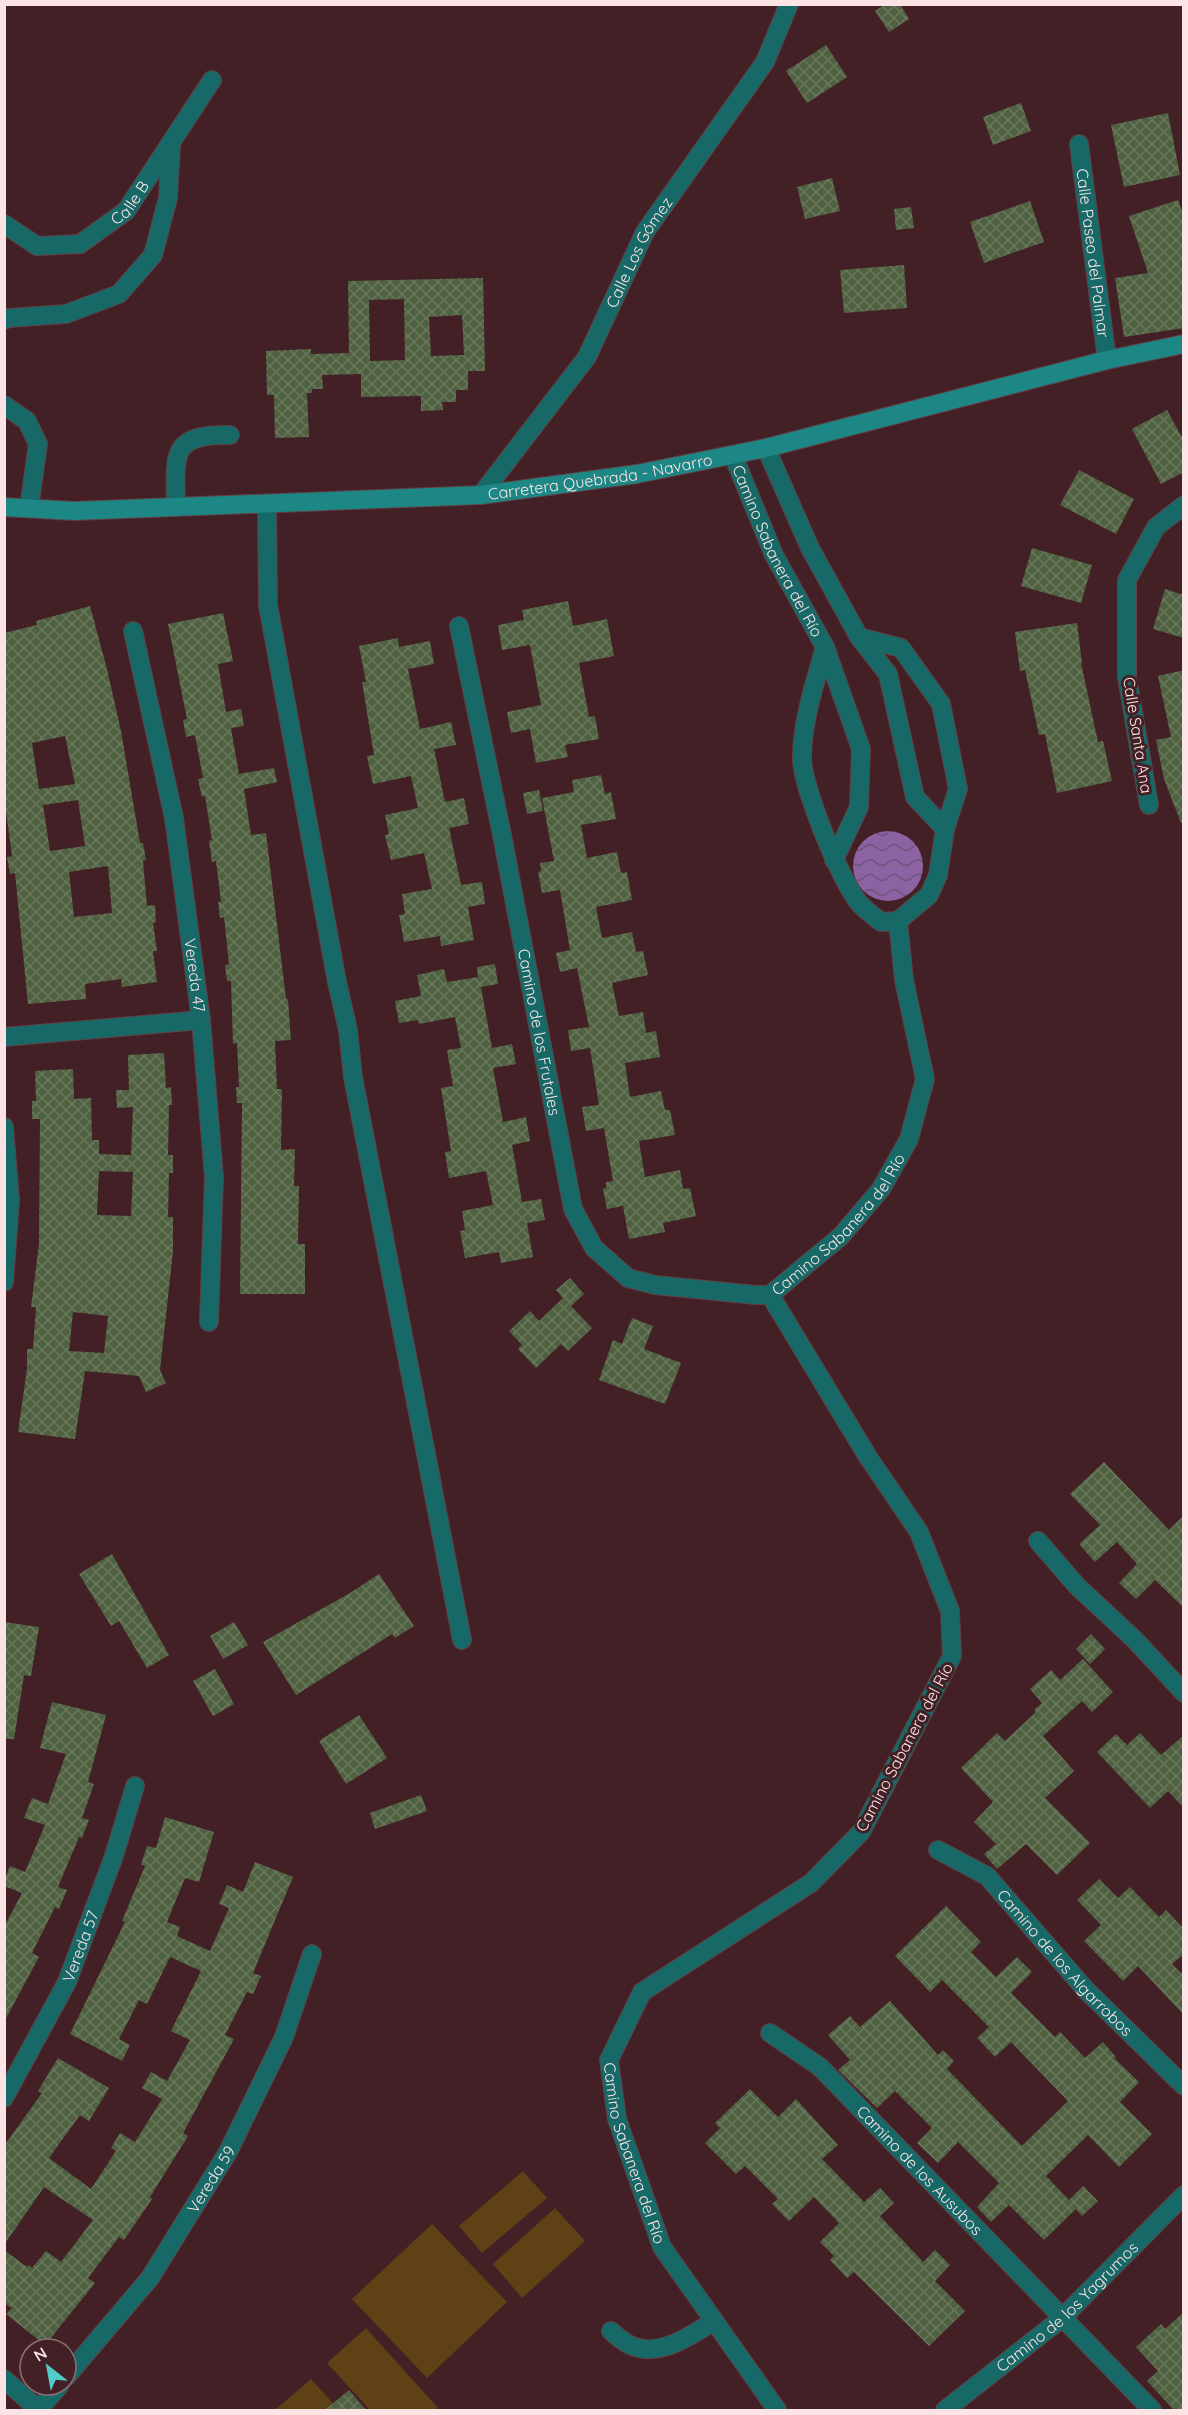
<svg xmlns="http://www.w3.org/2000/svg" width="1188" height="2415" font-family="Quicksand,sans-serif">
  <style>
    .garden { fill: #5f4116 }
    .water { fill: url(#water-waves) }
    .building { fill: url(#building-cross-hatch); fill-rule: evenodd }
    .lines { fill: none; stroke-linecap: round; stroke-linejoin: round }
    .street-casing { stroke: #613f44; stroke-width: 20 }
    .secondary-casing { stroke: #613f44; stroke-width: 20 }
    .street { stroke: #166967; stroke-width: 18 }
    .secondary { stroke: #1c8785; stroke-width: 18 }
    .labels { text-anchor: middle; stroke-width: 6; stroke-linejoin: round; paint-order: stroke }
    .street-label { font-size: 16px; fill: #fce4e6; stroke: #432025 }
  </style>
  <defs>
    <pattern id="water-waves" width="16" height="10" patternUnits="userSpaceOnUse" patternTransform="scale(1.5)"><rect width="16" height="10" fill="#8b62a2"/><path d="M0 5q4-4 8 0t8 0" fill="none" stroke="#6f5478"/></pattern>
    <pattern id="building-cross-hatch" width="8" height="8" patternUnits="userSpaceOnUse" patternTransform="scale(1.5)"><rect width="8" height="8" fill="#4f6141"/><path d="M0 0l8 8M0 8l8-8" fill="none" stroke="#69785c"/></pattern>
  </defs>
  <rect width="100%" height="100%" fill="#432025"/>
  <path class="garden" d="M523,2171L547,2198L482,2253L459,2226Z
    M555,2208L585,2241L522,2298L493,2264Z
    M432,2224L507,2302L427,2378L352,2299Z
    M366,2328L438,2408L434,2410H370L327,2363Z
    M311,2379L339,2410H275Z"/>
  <path class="water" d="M853 866a35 35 0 1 1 70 0a35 35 0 1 1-70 0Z"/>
  <path class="building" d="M886,4H900L909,19L889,32L875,11Z
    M826,45L847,77L807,103L786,71Z
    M1021,103L1031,131L993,145L983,117Z
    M1168,113L1180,175L1124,187L1111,125Z
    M832,178L840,211L805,219L797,187Z
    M1178,200L1184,217V328L1124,337L1115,278L1148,273L1129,216Z
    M1030,201L1044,242L984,263L970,222Z
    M911,207L914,228L896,230L894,209Z
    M904,265L907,308L844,313L840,270Z
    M483,278L485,371H468V390H456V402H442L443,410L421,411V396L361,397V374L322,375L323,389H312V393H307L309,437L275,438L274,395H267L266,351L311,349V354L349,353L348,281ZM404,299L405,360L370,361L369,300ZM462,315L464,355L431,356L429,317Z
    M1167,410L1184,441V472L1161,484L1132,429Z
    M1079,470L1134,499L1116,534L1060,505Z
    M1032,548L1092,565L1081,603L1021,586Z
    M1165,589L1184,595V638L1153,629Z
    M568,601L573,626L607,619L614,656L579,663L589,717L595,716L599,739L565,745L568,757L536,763L530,729L511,733L507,712L541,705L530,645L502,650L498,625L524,620L522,610Z
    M90,606L107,669L121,731L140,843H143L146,860L143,861L147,906L155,905L156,922L153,923L157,951H153L157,982L122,987L121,979L85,984L86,999L28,1004L15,873L10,874L7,857L12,856L6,811H4V633L37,625L36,621ZM65,736L75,784L39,789L32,743ZM78,800L85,846L50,851L43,805ZM108,866L112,913L74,917L69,872Z
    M223,613L233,661L218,664L226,712L241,709L244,726L231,728L239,774L274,768L277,782L244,789L251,835L266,833L286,999H288L291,1040L275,1041L277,1089H282L281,1150L295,1149L294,1186H299L298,1244H305V1294H240L242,1103H237L236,1087H239L237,1043L233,1044L231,981H227L225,965L229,964L224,917L220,918L218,902H221L216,861L212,862L209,841L212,840L205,796L202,797L198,779L203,778L195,735L186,737L183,720L187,719L168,624Z
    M1077,623L1082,663H1081L1098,742L1103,741L1112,781L1057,793L1045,734L1039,735L1025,670L1020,671L1015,632Z
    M398,638L399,647L430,641L434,664L408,669L420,729L451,722L456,745L434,749L445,802L464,798L469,824L449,828L461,885L482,882L485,904L468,907L474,940L441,946L440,936L404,942L399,915L405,914L402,894L432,889L424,853L391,860L385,835L389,834L385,815L418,808L411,776L373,784L367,756L374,755L362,682H366L359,646Z
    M1184,670V822L1181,823L1164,779L1156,740L1171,737L1158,676Z
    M601,775L605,794L611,792L616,819L581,825L587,858L617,852L621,873L627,872L632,900L596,907L602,938L632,932L636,952L643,951L648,975L612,983L619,1016L643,1012L646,1033L656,1031L660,1057L625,1063L630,1097L661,1091L665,1110H670L675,1135L639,1141L645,1177L680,1170L683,1189L690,1188L696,1216L663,1223L665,1232L629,1239L623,1206L607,1209L603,1189L606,1188V1182L613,1181L604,1128L586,1131L582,1107L599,1105L590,1048L571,1051L568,1030L589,1027L577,968L560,972L556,953L570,950L560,890L542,893L538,872L541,871L540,863L554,861L542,798L574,792L572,780Z
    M539,790L543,811L527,814L523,793Z
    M495,964L498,984L481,987L492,1048L512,1044L516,1064L493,1068L503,1122L526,1117L530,1141L512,1145L522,1202L541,1199L545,1220L527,1223L533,1257L501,1263L499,1252L465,1258L460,1231L465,1230L462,1211L493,1205L486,1171L449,1178L445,1152L451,1151L441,1088L453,1086L447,1050L461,1048L455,1017L419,1024L418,1020L399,1023L395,1001L421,996L417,975L444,969L447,982L478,977L477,967Z
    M164,1053L166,1088L171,1087L172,1105H169L168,1155H173V1173H169L168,1217H173V1251L160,1370L166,1383L146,1392L139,1376L85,1371L75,1439L18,1432L27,1369V1349H33L36,1307H31L39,1244L40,1119H32V1101H36L35,1071L73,1069L74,1099L91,1098L92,1140H99V1154L131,1155L133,1107L117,1108L116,1090H129L128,1055ZM99,1171L133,1172L131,1216L97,1215ZM73,1312L108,1316L104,1353L69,1351Z
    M570,1278L584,1294L571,1306L592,1328L568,1351L561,1344L536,1368L518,1349L522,1345L509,1331L530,1311L539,1321L563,1298L556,1290Z
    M632,1318L653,1326L644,1349L681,1363L665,1404L599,1380L613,1340L622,1344Z
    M1104,1462L1169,1530L1184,1515V1608L1155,1580L1136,1599L1119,1583L1137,1564L1117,1542L1095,1562L1079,1544L1100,1525L1070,1494Z
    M112,1554L169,1655L147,1668L119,1621L111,1626L79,1574Z
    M379,1574L414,1626L395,1638L392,1634L296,1695L263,1642L350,1593Z
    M4,1622L39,1627L31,1676L24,1675L14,1739H4Z
    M234,1622L248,1645L223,1659L210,1636Z
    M1091,1634L1105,1649L1090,1664L1076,1649Z
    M1083,1659L1113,1692L1092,1712L1082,1701L1043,1736L1074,1771L1045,1798L1090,1843L1057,1875L1026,1844L997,1869L984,1854L996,1844L974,1822L993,1802L961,1768L997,1733L1005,1741L1036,1712L1034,1710L1042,1703L1030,1689L1051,1670L1060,1680Z
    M215,1669L234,1704L213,1716L193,1681Z
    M52,1702L106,1715L88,1782L94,1784L82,1818L89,1820L82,1838L79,1837L58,1887L67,1890L59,1909L55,1907L32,1953L39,1957L4,2022V1927L22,1893L4,1886V1881L10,1866L25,1872L45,1825L24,1818L32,1798L48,1804L66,1754L40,1748Z
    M359,1715L387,1758L346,1784L319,1741Z
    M1140,1733L1161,1755L1184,1735V1808L1168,1791L1150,1808L1097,1752L1116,1734L1127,1745Z
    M421,1795L427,1811L375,1829L370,1813Z
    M165,1817L214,1832L199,1882L185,1878L167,1922L180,1927L177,1936L210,1951L229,1908L219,1904L227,1885L243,1892L255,1862L293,1877L253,1973L261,1976L253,1994L247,1992L225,2035L234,2039L183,2133L188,2136L150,2197L152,2199L124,2240L119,2237L88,2278L95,2283L45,2345L6,2314L12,2308L4,2303V2250L27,2267L29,2265L32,2268L46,2251L61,2262L93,2220L44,2187L4,2245V2146L42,2093L38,2091L58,2058L109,2088L89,2121L80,2115L49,2158L91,2189L116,2151L111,2148L120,2133L135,2142L162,2099L142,2088L151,2072L167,2081L190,2040L171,2031L201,1971L170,1957L147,2004L139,2000L119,2039L130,2045L122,2061L70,2034L125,1922L122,1921L145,1866L141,1865L147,1846L156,1848Z
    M1099,1879L1118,1898L1130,1887L1159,1917L1166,1910L1184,1929V1954L1172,1964L1184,1976V2015L1138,1966L1123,1981L1084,1941L1101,1925L1077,1900Z
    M946,1906L981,1942L971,1952L996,1977L1017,1957L1032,1972L1011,1993L1055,2037L1060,2032L1085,2058L1103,2042L1116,2057L1114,2058L1139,2082L1120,2102L1152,2134L1119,2167L1088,2135L1046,2176L1069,2200L1083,2186L1098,2201L1082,2216L1076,2209L1044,2240L1009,2205L991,2222L977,2207L999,2183L958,2142L938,2163L917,2143L932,2128L895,2091L877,2108L838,2070L850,2060L828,2035L850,2016L860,2027L890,2001L938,2055L943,2050L954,2061L947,2069L1022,2146L1068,2101L1011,2042L995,2057L977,2038L989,2027L942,1980L930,1992L895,1956Z
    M750,2089L778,2117L796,2099L838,2145L822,2159L864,2202L880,2188L894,2203L880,2216L923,2262L935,2250L950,2265L935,2281L965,2311L929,2346L854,2272L847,2278L830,2260L834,2256L820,2242L839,2223L814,2197L789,2221L772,2204L778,2199L745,2166L736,2174L705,2143L720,2128L715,2123Z
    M1184,2312V2410H1174L1147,2381L1158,2371L1136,2347L1161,2324L1165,2329Z
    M349,2390L366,2410H325Z"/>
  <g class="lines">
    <g class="street-casing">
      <g id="street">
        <path id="s1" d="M1079,144L1107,360"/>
        <path id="s2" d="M4,224L37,246L80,244L126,211L212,80"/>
        <path d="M4,320L9,318L66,314L119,294L153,255L168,198L171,144"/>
        <path d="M4,405L27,421L38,444L29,508"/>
        <path d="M766,448L810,548L859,637L901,648L941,704L958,789L945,829L938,875L929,895L898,921L881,922C874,916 866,911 860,904C841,883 800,782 802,755C803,718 815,683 825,647"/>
        <path id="s3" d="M733,455L774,555L825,647L861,749L859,807L834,860"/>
        <path id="s4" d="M481,495L587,357L645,232L765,62L789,4"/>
        <path d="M267,504L268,605L337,982L348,1030L353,1077L462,1640"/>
        <path d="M176,507C175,454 170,434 230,435"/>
        <path id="s5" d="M459,626L502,835L573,1209L594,1248L628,1278L655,1285L756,1295H770"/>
        <path id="s6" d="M133,631L174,818L201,1020L214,1177L209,1322"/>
        <path d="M859,637L888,674L915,797L945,829"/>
        <path d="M1149,805L1127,677V580L1156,527L1184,505"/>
        <path d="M4,1037L201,1020"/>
        <path d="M4,1127L10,1200L4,1282"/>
        <path id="s7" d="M770,1295L868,1457L919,1532L950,1611L952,1656L861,1832L811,1883L642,1992L609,2060L617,2119L662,2247L777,2410"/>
        <path id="s8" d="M770,1295L841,1236L881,1189L909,1139L925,1079L904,980L898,921"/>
        <path d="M1038,1541L1077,1586L1135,1640L1184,1693"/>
        <path id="s9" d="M938,1850L987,1876L1086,1990L1184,2086"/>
        <path id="s10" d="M770,2033L820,2067L1152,2410"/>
        <path id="s11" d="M4,2098L67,1982L114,1856L135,1786"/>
        <path d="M611,2331C618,2337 625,2344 635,2347C662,2356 692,2335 714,2321"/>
        <path id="s12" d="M66,2377L150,2278L228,2152L284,2037L312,1954"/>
        <path d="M4,2379L39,2410"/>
        <path d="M38,2410L60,2385"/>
        <path id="s13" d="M945,2410L1061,2319L1184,2195"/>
      </g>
    </g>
    <g class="secondary-casing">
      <g id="secondary">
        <path id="s14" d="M4,507L74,511L481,495L637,474L766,448L1107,360L1184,344"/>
      </g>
    </g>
    <use href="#street" class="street"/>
    <use href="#secondary" class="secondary"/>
  </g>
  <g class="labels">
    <g class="street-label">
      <text dy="6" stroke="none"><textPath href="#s2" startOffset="148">Calle B</textPath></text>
      <text dy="6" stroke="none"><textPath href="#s1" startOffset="110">Calle Paseo del Palmar</textPath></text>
      <text dy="6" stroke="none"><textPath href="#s4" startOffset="291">Calle Los Gómez</textPath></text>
      <text dy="6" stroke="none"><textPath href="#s14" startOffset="598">Carretera Quebrada - Navarro</textPath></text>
      <text dy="6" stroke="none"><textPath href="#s3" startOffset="106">Camino Sabanera del Río</textPath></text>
      <text transform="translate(1138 735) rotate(81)" y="6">Calle Santa Ana</text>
      <text dy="6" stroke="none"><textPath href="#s6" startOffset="350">Vereda 47</textPath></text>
      <text dy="6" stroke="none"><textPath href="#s5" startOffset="414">Camino de los Frutales</textPath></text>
      <text dy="6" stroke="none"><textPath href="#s8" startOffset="99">Camino Sabanera del Río</textPath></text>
      <text transform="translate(904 1747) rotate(-62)" y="6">Camino Sabanera del Río</text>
      <text dy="6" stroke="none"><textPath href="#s11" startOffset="170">Vereda 57</textPath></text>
      <text dy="6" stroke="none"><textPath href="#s9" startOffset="172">Camino de los Algarrobos</textPath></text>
      <text dy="6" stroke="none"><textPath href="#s7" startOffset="1053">Camino Sabanera del Río</textPath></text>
      <text dy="6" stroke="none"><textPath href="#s10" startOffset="204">Camino de los Ausubos</textPath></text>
      <text dy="6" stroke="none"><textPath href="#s12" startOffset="246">Vereda 59</textPath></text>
      <text dy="6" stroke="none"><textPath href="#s13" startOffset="160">Camino de los Yagrumos</textPath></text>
    </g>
  </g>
  <rect width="1188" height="2415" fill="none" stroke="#fce4e6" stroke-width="12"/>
  <g transform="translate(48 2367) rotate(329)"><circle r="28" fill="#432025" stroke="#8d6e72" stroke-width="1.5"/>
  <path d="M0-4.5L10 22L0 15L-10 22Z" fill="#53cdc9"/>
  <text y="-9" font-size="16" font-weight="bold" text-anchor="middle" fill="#fce4e6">N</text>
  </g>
</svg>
